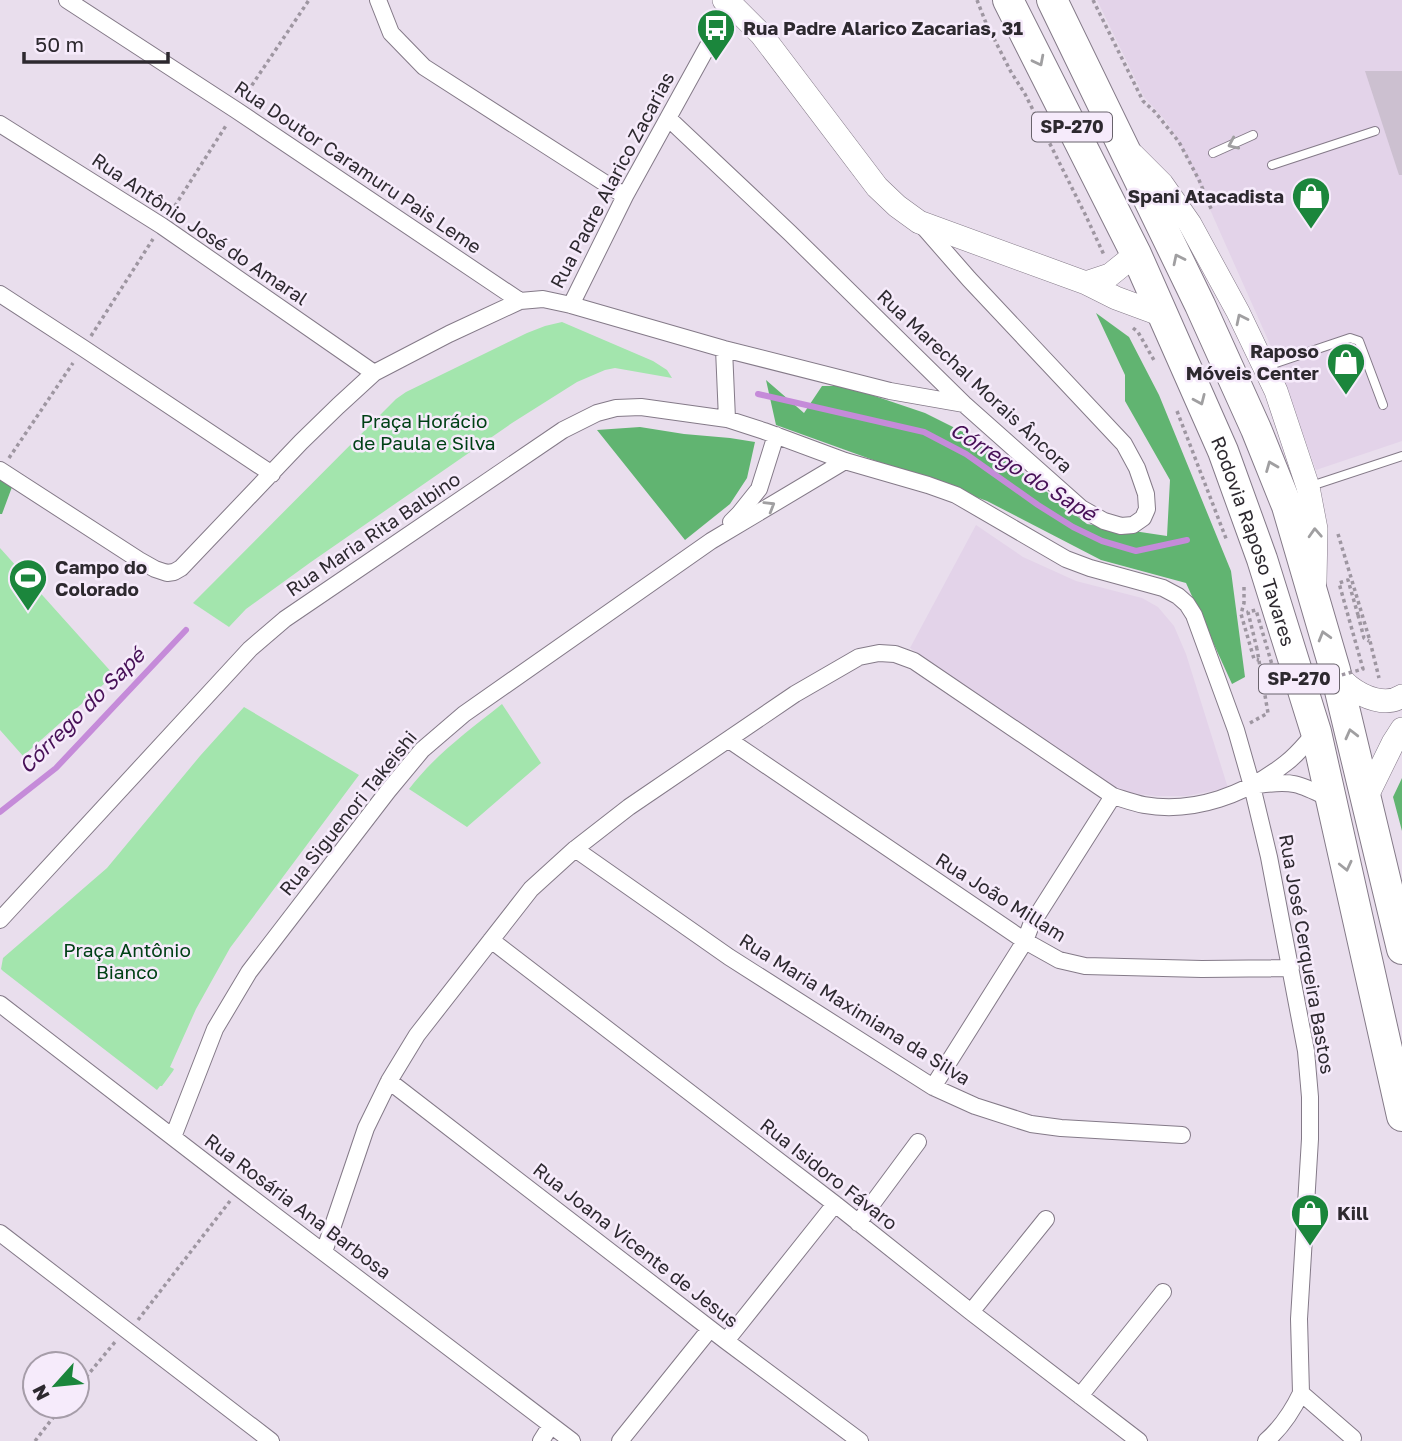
<svg xmlns="http://www.w3.org/2000/svg" width="1402" height="1441" font-family="'Golos Text',sans-serif">
  <style>
    .built { fill: #e3d3e9 }
    .green { fill: #a3e5ad }
    .forest { fill: #61b471 }
    .lines { fill: none; stroke-linecap: round; stroke-linejoin: round }
    .stream { stroke: #c58bd9; stroke-width: 6 }
    .building { fill: #ccc0d0 }
    .lane-casing { stroke: #847a88; stroke-width: 10 }
    .street-casing { stroke: #847a88; stroke-width: 18 }
    .secondary-casing { stroke: #847a88; stroke-width: 24 }
    .highway-casing { stroke: #847a88; stroke-width: 32 }
    .path { stroke: #9e96a1; stroke-width: 3.5; stroke-dasharray: 3.5 3.5; stroke-linecap: butt }
    .lane { stroke: #fff; stroke-width: 8 }
    .street { stroke: #fff; stroke-width: 16 }
    .secondary { stroke: #fff; stroke-width: 23 }
    .highway { stroke: #fff; stroke-width: 30 }
    .path-bridge { stroke: #9e96a1; stroke-width: 3.5; stroke-dasharray: 3.5 3.5; stroke-linecap: butt }
    .oneway { stroke: #a09fa1 }
    .labels { text-anchor: middle; stroke-width: 5; stroke-linejoin: round; paint-order: stroke }
    .shield { fill: #f6ebfb; stroke: #69636c; stroke-width: 2 }
    .shield-label { font-size: 18px; font-weight: bold; fill: #2d292f }
    .poi-label { font-size: 19px; font-weight: bold; fill: #2d292f; stroke: #f6ebfb; text-anchor: start }
    .street-label { font-size: 19px; fill: #2d292f; stroke: #f6ebfb }
    .park-label { font-size: 19px; fill: #004116; stroke: #f6ebfb }
    .water-label { font-size: 21px; font-style: italic; fill: #471057; stroke: #f6ebfb }
  </style>
  <rect width="100%" height="100%" fill="#e9deed"/>
  <path class="built" d="M1097,0H1402V441L1316,470L1273,351L1184,151L1166,121L1144,97Z
    M976,525L1023,557L1076,581L1142,598L1158,607L1174,626L1186,654L1228,788L1186,796H1156L1122,792L910,648Z"/>
  <path class="green" d="M562,322L653,361L667,370L672,378L615,368L605,370L577,382L512,423L311,562L246,609L229,627L193,603L396,399L406,392L527,333L545,326Z
    M0,548L114,675L23,756L0,730Z
    M502,704L541,763L467,827L409,789C436,754 467,732 502,704Z
    M244,707L359,775L230,948L196,1009L170,1067L174,1069L173,1071L162,1086H160L157,1090L3,971L1,969L3,958L107,868L200,756Z"/>
  <path class="forest" d="M1096,313L1129,337L1159,395L1231,571L1245,677L1232,684L1186,583L1101,560L987,501L776,425L766,380L804,413L822,386H845L925,413L987,444L1087,524L1167,536L1170,480L1125,401V375Z
    M640,427L684,434L730,438L755,442L747,478L730,504L685,540L597,430Z
    M0,479L12,487L2,514H0Z
    M1402,778V831L1393,797Z"/>
  <g class="lines">
    <path class="stream" d="M758,394L924,432L966,454L1038,505L1073,527L1102,541L1136,551L1187,540
      M0,812L56,768L186,630"/>
  </g>
  <path class="building" d="M1365,71H1402V175H1399Z"/>
  <g class="lines">
    <g class="lane-casing">
      <path id="lane" d="M1213,153L1253,135
        M1272,165L1375,131
        M1267,366L1350,338L1359,341L1383,405
        M1308,487L1402,456"/>
    </g>
    <g class="street-casing">
      <path id="street" d="M67,0L236,110L520,301
        M378,0L391,33L424,67L625,196
        M668,118L790,233L964,404L1081,508L1104,521L1121,526L1133,525L1143,518L1147,509L1146,494L1137,468L1124,444L969,279L921,224
        M0,124L162,226L374,373
        M0,294L83,348L272,474
        M571,305L625,196L731,4
        M724,349L727,419
        M0,470L139,560L155,569L167,573L174,572L181,568L301,442L338,406L374,373L449,334L520,301L543,299L571,305L724,349L890,391L964,404
        M731,522L739,514L759,489L776,435
        M729,740L1025,941L1059,960L1085,966L1202,969L1291,968
        M1258,785C1295,780 1300,784 1332,800
        M575,849L729,957L933,1087L975,1106L1031,1124L1061,1128L1182,1135
        M0,920L250,649L285,619L563,430L597,413L616,408L641,407L727,419L764,431L845,461L928,485L956,495L1066,559L1090,568L1163,588L1178,596L1187,604L1194,615L1236,730L1252,786L1269,857L1306,1051L1310,1097V1139L1299,1319L1301,1393L1353,1438
        M491,940L835,1204L971,1312L1139,1441
        M0,1004L240,1189L572,1441
        M389,1081L726,1341L860,1441
        M933,1087L1025,941L1031,925L1113,796
        M173,1137L215,1029L249,972L388,791L422,750L464,714L711,541L845,461
        M858,1223L918,1142
        M0,1233L271,1441
        M324,1252L366,1128L389,1081L417,1035L531,889L575,849L629,807L795,694L859,657L879,653L895,654L914,661L1113,796C1123,799 1134,803 1144,805C1194,814 1247,794 1286,763C1297,755 1306,743 1316,732
        M971,1312L1046,1219
        M726,1341L835,1204
        M1080,1396L1163,1292
        M541,1441L551,1425
        M620,1441L710,1329
        M1266,1441C1282,1427 1292,1412 1301,1393"/>
    </g>
    <g class="secondary-casing">
      <path id="secondary" d="M724,0L731,4L761,34L877,187L897,206L919,222L1086,283L1116,298L1162,315
        M1133,155L1162,184L1190,224L1238,312L1276,391L1308,487L1316,529L1315,581
        M1086,283L1110,275L1136,254
        M1335,670C1339,676 1344,683 1350,687C1363,697 1386,707 1402,696
        M1366,798L1393,743L1402,729"/>
    </g>
    <g class="highway-casing">
      <g id="highway">
        <path id="s1" d="M1008,0L1136,254L1223,451L1262,559L1316,732L1402,1116"/>
        <path d="M1052,0L1200,305L1256,429L1287,506L1335,670L1402,949"/>
      </g>
    </g>
    <path class="path" d="M977,0L986,23L1011,72L1025,94L1085,214L1104,255
      M1093,0L1143,101L1155,112L1179,142L1199,180L1212,211
      M244,97L309,0
      M171,212L227,124
      M1133,328L1138,332L1155,362
      M91,336L153,239
      M1177,411L1227,541
      M9,458L73,363
      M1338,534L1370,641L1379,678
      M1244,587V603L1241,614L1254,659L1259,660
      M1358,615L1364,638L1369,641
      M1250,723L1268,713L1257,649
      M138,1320L230,1201
      M77,1388L115,1342
      M35,1441L62,1406"/>
    <use href="#lane" class="lane"/>
    <use href="#street" class="street"/>
    <use href="#secondary" class="secondary"/>
    <use href="#highway" class="highway"/>
    <path class="path-bridge" d="M1257,649L1248,612L1256,610L1280,692L1363,669L1339,583L1348,580L1358,615"/>
  </g>
  <defs><path id="oneway-chevron" d="M-2-3.5L2.5 0L-2 3.5" fill="none" stroke-width="1.6" stroke-linecap="round" stroke-linejoin="round" transform="scale(1.75)"/></defs>
  <g class="oneway">
    <use href="#oneway-chevron" transform="translate(1039 61) rotate(63)"/>
    <use href="#oneway-chevron" transform="translate(1233 144) rotate(156)"/>
    <use href="#oneway-chevron" transform="translate(1178 259) rotate(-116)"/>
    <use href="#oneway-chevron" transform="translate(1241 319) rotate(-116)"/>
    <use href="#oneway-chevron" transform="translate(1200 400) rotate(66)"/>
    <use href="#oneway-chevron" transform="translate(1271 466) rotate(-112)"/>
    <use href="#oneway-chevron" transform="translate(770 506) rotate(-31)"/>
    <use href="#oneway-chevron" transform="translate(1315 533) rotate(-93)"/>
    <use href="#oneway-chevron" transform="translate(1324 636) rotate(-106)"/>
    <use href="#oneway-chevron" transform="translate(1351 734) rotate(-104)"/>
    <use href="#oneway-chevron" transform="translate(1346 866) rotate(77)"/>
  </g>
  <defs>
    <g id="bus-pin" transform="scale(2.0125)"><path d="M0 17L-7.5 6A9.5 9.5 0 1 1 7.5 6Z" fill="#1b863c" stroke="#f6ebfb"/><path d="M-5-6H5V4H4V6H2V4H-2V6H-4V4H-5ZM-3.5-4V0h7V-4ZM-3.5 1.2v1.5H-2V1.2ZM2 1.2v1.5H3.5V1.2Z" fill="#fff"/></g>
    <g id="shop-pin" transform="scale(2.0125)"><path d="M0 17L-7.5 6A9.5 9.5 0 1 1 7.5 6Z" fill="#1b863c" stroke="#f6ebfb"/><path d="M-5-2.5h2.3a2.7 3.5 0 0 1 5.4 0H5L5.5 6h-11ZM-1.5-2.5h3a1.5 2.3 0 0 0-3 0Z" fill="#fff"/></g>
    <g id="stadium-pin" transform="scale(2.0125)"><path d="M0 17L-7.5 6A9.5 9.5 0 1 1 7.5 6Z" fill="#1b863c" stroke="#f6ebfb"/><path d="M0-5a6.5 5 0 1 0 0 10a6.5 5 0 1 0 0-10ZM-3.5-1.8h7v3.6h-7Z" fill="#fff"/></g>
  </defs>
  <g fill-rule="evenodd">
    <use href="#bus-pin" x="716" y="28"/>
    <use href="#shop-pin" x="1311" y="196"/>
    <use href="#shop-pin" x="1346" y="362"/>
    <use href="#stadium-pin" x="28" y="578"/>
    <use href="#shop-pin" x="1310" y="1213"/>
  </g>
  <g class="labels">
    <g class="shield">
      <rect x="1032" y="112.5" width="80" height="29" rx="5"/>
      <rect x="1259" y="664.5" width="80" height="29" rx="5"/>
    </g>
    <g class="shield-label">
      <text x="1072" y="133">SP-270</text>
      <text x="1299" y="685">SP-270</text>
    </g>
    <g class="poi-label">
      <text x="743" y="35">Rua Padre Alarico Zacarias, 31</text>
      <text x="1284" y="203" text-anchor="end">Spani Atacadista</text>
      <text x="1319" y="358" text-anchor="end">Raposo<tspan x="1319" dy="22">Móveis Center</tspan></text>
      <text x="55" y="574">Campo do<tspan x="55" dy="22">Colorado</tspan></text>
      <text x="1337" y="1220">Kill</text>
    </g>
    <g class="street-label">
      <text transform="translate(358 167) rotate(34)" y="7">Rua Doutor Caramuru Pais Leme</text>
      <text transform="translate(612 180) rotate(-62)" y="7">Rua Padre Alarico Zacarias</text>
      <text transform="translate(200 229) rotate(34)" y="7">Rua Antônio José do Amaral</text>
      <text transform="translate(975 381) rotate(43)" y="7">Rua Marechal Morais Âncora</text>
      <text transform="translate(373 534) rotate(-34)" y="7">Rua Maria Rita Balbino</text>
      <text dy="7" stroke="none"><textPath href="#s1" startOffset="595">Rodovia Raposo Tavares</textPath></text>
      <text transform="translate(348 813) rotate(-51)" y="7">Rua Siguenori Takeishi</text>
      <text transform="translate(1001 897) rotate(32)" y="7">Rua João Millam</text>
      <text transform="translate(1307 954) rotate(80)" y="7">Rua José Cerqueira Bastos</text>
      <text transform="translate(855 1009) rotate(32)" y="7">Rua Maria Maximiana da Silva</text>
      <text transform="translate(829 1174) rotate(38)" y="7">Rua Isidoro Fávaro</text>
      <text transform="translate(298 1206) rotate(37)" y="7">Rua Rosária Ana Barbosa</text>
      <text transform="translate(636 1245) rotate(38)" y="7">Rua Joana Vicente de Jesus</text>
    </g>
    <g class="park-label">
      <text x="424" y="428">Praça Horácio<tspan x="424" dy="22">de Paula e Silva</tspan></text>
      <text x="127" y="957">Praça Antônio<tspan x="127" dy="22">Bianco</tspan></text>
    </g>
    <g class="water-label">
      <text transform="translate(1023 472) rotate(32)" y="7">Córrego do Sapé</text>
      <text transform="translate(82 711) rotate(-45)" y="7">Córrego do Sapé</text>
    </g>
  </g>
  <g transform="translate(56 1385) rotate(243)"><circle r="33" fill="#f6ebfb" stroke="#a69da9" stroke-width="2"/>
  <path d="M0-5L12 26L0 18L-12 26Z" fill="#1b863c"/>
  <text y="-10" font-size="19" font-weight="bold" text-anchor="middle" fill="#2d292f">N</text>
  </g>
  <path d="M24 52v10h144v-10" fill="none" stroke="#2d292f" stroke-width="3.5"/>
  <text x="35" y="52" font-size="21" fill="#2d292f" stroke="#f6ebfb" stroke-width="5" paint-order="stroke">50 m</text>
</svg>
